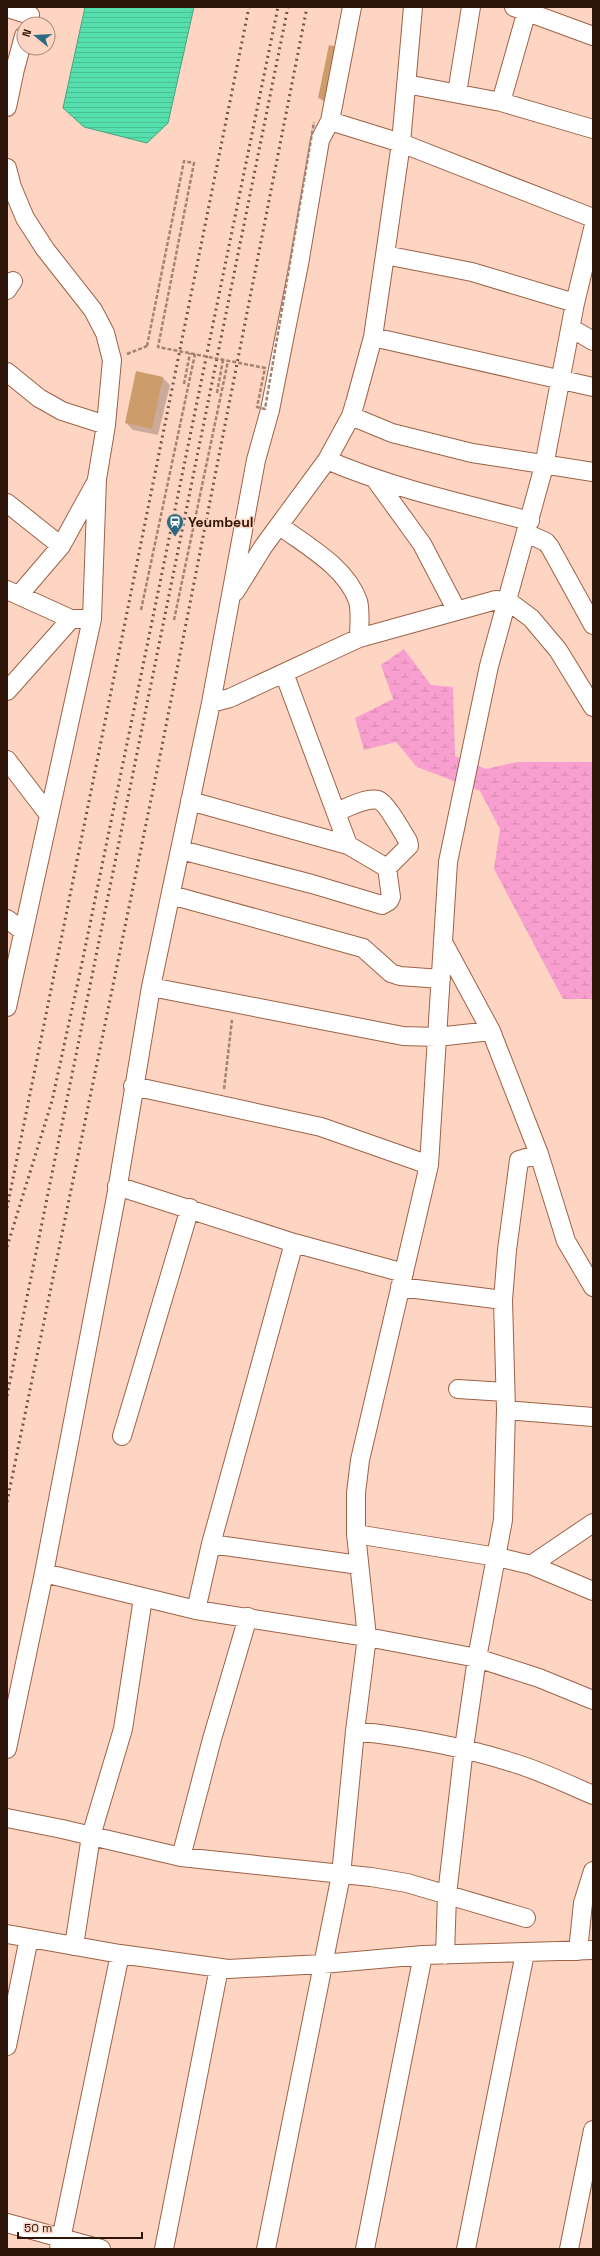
<svg xmlns="http://www.w3.org/2000/svg" width="600" height="2256" font-family="'Space Grotesk',sans-serif">
  <style>
    .wetland { fill: url(#wetland-marsh) }
    .water { fill: url(#water-rules); stroke: #4aa37d }
    .shadow { fill: #0003 }
    .building { fill: #cc9c6b }
    .lines { fill: none; stroke-linecap: round; stroke-linejoin: round }
    .minor-casing { stroke: #9d6246; stroke-width: 20 }
    .path { stroke: #a58373; stroke-width: 2.5; stroke-dasharray: 4 2; stroke-linecap: butt }
    .minor { stroke: #fff; stroke-width: 18 }
    .rail { stroke: #735547; stroke-width: 3; stroke-dasharray: 2 4; stroke-linecap: butt }
    .path-bridge { stroke: #a58373; stroke-width: 2.5; stroke-dasharray: 4 2; stroke-linecap: butt }
    .labels { text-anchor: middle; stroke-width: 3; stroke-linejoin: round; paint-order: stroke }
    .poi-label { font-size: 14px; font-weight: bold; fill: #2e160a; stroke: #fed5c2; text-anchor: start }
  </style>
  <defs>
    <pattern id="wetland-marsh" width="20" height="14" patternUnits="userSpaceOnUse"><rect width="20" height="14" fill="#f89fd0"/><path d="M1 5h8M5 5V1M11 12h8M15 12V8" fill="none" stroke="#d588b1"/></pattern>
    <pattern id="water-rules" width="6" height="5" patternUnits="userSpaceOnUse"><rect width="6" height="5" fill="#56dfae"/><path d="M0 2.5h6" fill="none" stroke="#4bbf94"/></pattern>
  </defs>
  <rect width="100%" height="100%" fill="#fed5c2"/>
  <path class="wetland" d="M404,649L431,685L453,687L455,756L486,769L517,762H593V1002L591,999H563L494,869L500,829L480,791L417,767L396,742L364,750L355,718L393,699L381,665Z"/>
  <path class="water" d="M85,7H194L168,123L147,143L84,127L63,108Z"/>
  <path class="shadow" d="M329,46L336,105L324,102L319,98Z
    M137,372L163,378L170,385L158,435L133,430L126,423Z"/>
  <path class="building" d="M329,45L342,48L332,101L318,98Z
    M136,371L163,377L152,429L125,423Z"/>
  <g class="lines">
    <g class="minor-casing">
      <path id="minor" d="M514,7L593,36
        M7,8L30,15
        M406,84L501,102L593,129
        M457,93L471,7
        M501,102L528,7
        M7,107L15,69L24,36
        M330,121L401,143L593,218
        M7,168L12,187L25,218L45,249L93,310L105,333L112,360L106,425L97,479L92,619L7,1007
        M385,255L472,272L575,303
        M7,290L13,281
        M571,328L593,341
        M373,337L593,387
        M7,372L39,398L62,411L106,425
        M351,416L392,433L472,453L593,472
        M327,460C392,488 461,503 530,521
        M375,479L422,544L457,611
        M7,503L61,546
        M280,526C307,546 346,567 358,601C361,612 359,627 359,638
        M526,533L546,542L550,547L593,625
        M7,590L71,619
        M235,592L263,547L327,460L351,416L355,403L373,337L385,255L401,143L413,7
        M19,595L61,546L95,484
        M284,673L348,845
        M7,691L71,619H92
        M211,703L230,698L359,638L496,600L508,601L531,618L558,650L593,707
        M7,760L49,815
        M336,812C347,808 366,797 378,800C386,802 403,833 408,841L409,846L387,868
        M181,850L312,884L382,905L389,901L391,897L387,868L348,845L190,801
        M171,895L363,948L391,973L400,976L441,979
        M7,919L23,931
        M444,944L491,1031L539,1154L566,1241L593,1287
        M151,987L403,1036L437,1037L491,1031
        M133,1086L321,1127L429,1165
        M117,1186L294,1243L404,1273
        M400,1287L503,1300
        M458,1389L505,1392
        M506,1410L593,1417
        M122,1436L190,1208
        M356,1534L497,1557L531,1565L593,1591
        M211,1544L359,1565
        M531,1565L593,1523
        M44,1573L196,1610L367,1637L477,1658L539,1678L593,1700
        M196,1610L211,1544L294,1243
        M355,1731C409,1737 461,1746 514,1763C541,1771 567,1784 593,1795
        M7,1749L44,1573L116,1197L151,987L211,703L256,460L270,410L299,264L320,140L330,121L352,7
        M7,1818L62,1829L181,1857L371,1877L407,1883L526,1918
        M181,1857L212,1739L248,1617
        M7,1934L120,1954L228,1969L323,1964L423,1955L593,1950
        M74,1946L91,1836L123,1729L143,1598
        M578,1951L583,1903L593,1871
        M445,1955L447,1895L464,1748L477,1658L503,1520L506,1410L503,1300L507,1250L519,1160L539,1154
        M7,2046L29,1938
        M7,2223L101,2249
        M59,2249L120,1954
        M164,2249L219,1968
        M266,2249L341,1875L355,1731L367,1637L356,1534V1493L360,1460L429,1165L448,862L489,666L544,466L575,303L593,229
        M365,2249L423,1955
        M466,2249L525,1953
        M569,2249L593,2130"/>
    </g>
    <path class="path" d="M127,354L147,346
      M184,384L190,353
      M217,393L223,360
      M141,610L195,354
      M174,620L228,361
      M224,1089L232,1020"/>
    <use href="#minor" class="minor"/>
    <path class="rail" d="M7,1208L249,7
      M7,1247L52,1101L82,963L278,7
      M7,1396L288,7
      M7,1502L161,751L307,7"/>
    <path class="path-bridge" d="M147,346L184,161L194,163L158,347L265,368L257,407L265,409L314,122"/>
  </g>
  <defs>
    <g id="station-pin" transform="scale(0.9)"><path d="M0 17L-7.5 6A9.5 9.5 0 1 1 7.5 6Z" fill="#2d6a81" stroke="#fed5c2"/><path d="M-3-6H3Q5-6 5-4V2Q5 4 3 4L4.5 6H3L1.5 4h-3L-3 6H-4.5L-3 4Q-5 4-5 2V-4Q-5-6-3-6ZM-3.5-4v3h7v-3ZM-3.5 1v1.5H-2V1ZM2 1v1.5H3.5V1Z" fill="#fff"/></g>
  </defs>
  <g fill-rule="evenodd">
    <use href="#station-pin" x="175" y="522"/>
  </g>
  <g class="labels">
    <g class="poi-label">
      <text x="188" y="527">Yeumbeul</text>
    </g>
  </g>
  <rect width="600" height="2256" fill="none" stroke="#2e160a" stroke-width="16"/>
  <g transform="translate(36 36) rotate(288)"><circle r="19" fill="#fed5c2" stroke="#ab8978"/>
  <path d="M0-3L7 15L0 10L-7 15Z" fill="#2d6a81"/>
  <text y="-6" font-size="11" font-weight="bold" text-anchor="middle" fill="#2e160a">N</text>
  </g>
  <path d="M18 2232v6h124v-6" fill="none" stroke="#2e160a" stroke-width="2"/>
  <text x="24" y="2232" font-size="12" fill="#2e160a" stroke="#fed5c2" stroke-width="3" paint-order="stroke">50 m</text>
</svg>
